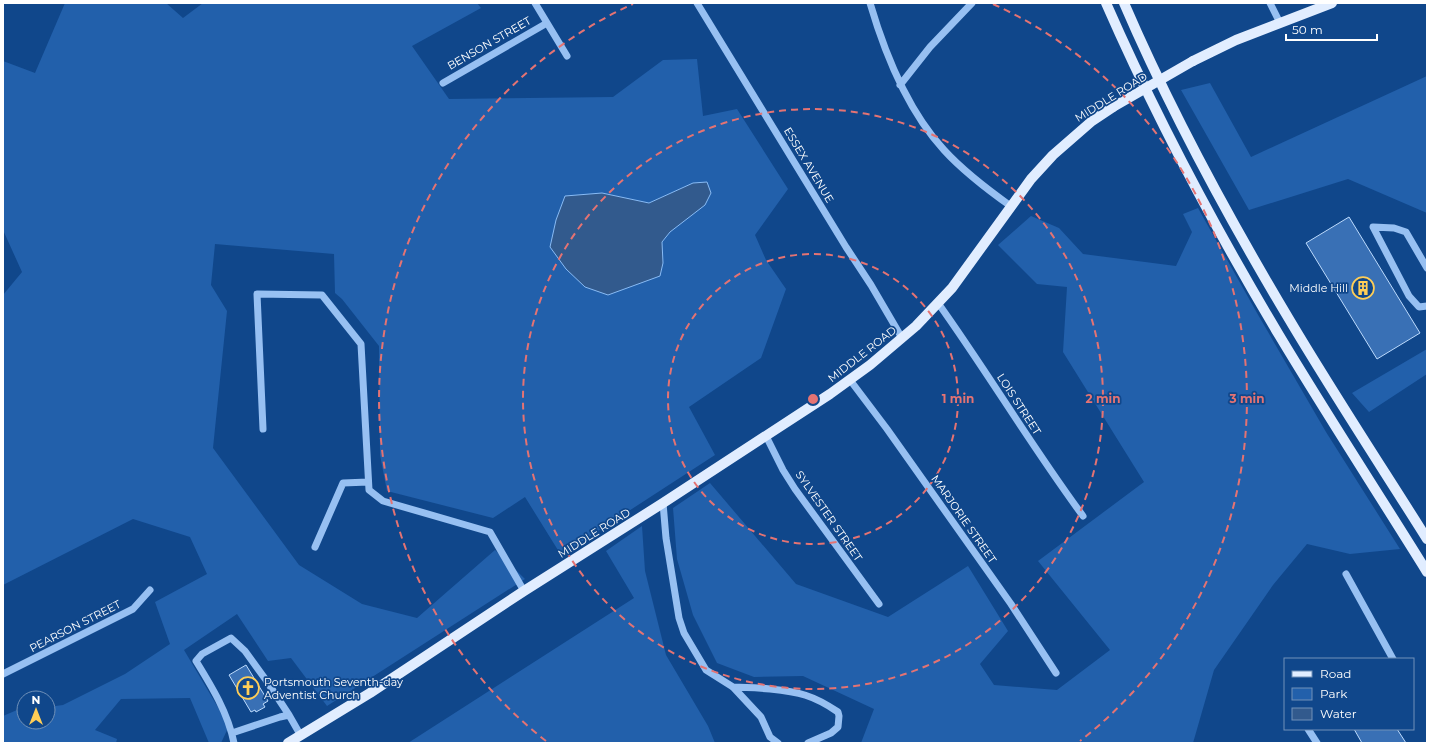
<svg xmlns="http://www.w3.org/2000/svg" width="1430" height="746" font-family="Montserrat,sans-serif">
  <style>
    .green { fill: #2260ab; fill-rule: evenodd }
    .water { fill: #325a8d; stroke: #88bbf5 }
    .building { fill: #3970b5; stroke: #bddbfd }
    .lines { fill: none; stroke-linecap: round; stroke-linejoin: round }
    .minor { stroke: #97c0f2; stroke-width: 7 }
    .major { stroke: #e1edff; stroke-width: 10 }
    .major-bridge { stroke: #e1edff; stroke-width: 10 }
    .ring { fill: none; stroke: #e47373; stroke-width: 2; stroke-dasharray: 7 5 }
    .labels { text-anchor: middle; stroke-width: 3.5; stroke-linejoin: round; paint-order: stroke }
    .street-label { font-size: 11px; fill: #fff; stroke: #10478b }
    .poi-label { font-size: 11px; fill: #fff; stroke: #10478b; text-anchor: end }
    .centre { fill: #e47373; stroke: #10478b; stroke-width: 2 }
    .ring-label { font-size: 12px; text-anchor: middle; font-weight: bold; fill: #e47373; stroke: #10478b; stroke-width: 3.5; stroke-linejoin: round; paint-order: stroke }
  </style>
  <rect width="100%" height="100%" fill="#10478b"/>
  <path class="green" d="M65,3H166L183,18L203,3H477L481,8L412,46L449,99L613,97L663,60L697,59L703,116L737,109L788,189L755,235L766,260L786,289L761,358L689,407L715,455L561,555L525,497L493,518L387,491L380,455L379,346L342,299L335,293L334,254L215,244L211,285L227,311L213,448L299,565L362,604L417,618L495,550L525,579L327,706L291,658L268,661L237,614L184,650L229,726L221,743H209L190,698L121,699L95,730L117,739L116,743H3V716L17,710L24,709V722H48V707L63,705L125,674L170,644L155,602L207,574L190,537L133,519L3,585V295L22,272L3,230V61L35,73ZM693,183L670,232L662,242L663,263L602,193L649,203Z
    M1427,76V213L1348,179L1249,210L1181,90L1210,83L1251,157Z
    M1198,208L1257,313L1326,432L1400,549L1350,554L1307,544L1273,585L1214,670L1193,743H861L874,709L803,676L754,677L717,663L693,615L677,559L673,508L710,483L796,584L888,617L968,566L1008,631L980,664L994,685L1057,690L1110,650L1038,561L1144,482L1063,352L1067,287L1037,284L998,245L1031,216L1059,228L1083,254L1176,266L1192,232L1183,214Z
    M1427,349V374L1369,412L1352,393Z
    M642,526L645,571L666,655L708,726L715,743H408L634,598L606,551Z"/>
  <path class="water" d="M707,182L711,193L705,205L670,232L662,242L663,263L660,276L608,295L585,287L566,269L550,247L556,220L565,196L602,193L649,203L693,183Z"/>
  <path class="building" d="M1349,217L1420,333L1377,359L1306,243Z
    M246,665L268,701L263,704L265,707L256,712L255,710L251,712L229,675Z
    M1354,729H1397L1406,743H1362Z"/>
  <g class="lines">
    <path class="minor" d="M535,3L567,56
      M697,3L846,247L871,285L902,338
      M870,3C885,54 907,110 944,150C964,172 988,190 1012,207
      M1270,3L1280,23
      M443,83L547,23
      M900,85L930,47L972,3
      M1427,268L1406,232L1394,228L1373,227L1409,296L1419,307L1427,306
      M938,303C988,373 1032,447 1083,516
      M850,380L887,429L1011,604L1056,673
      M263,429L257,294L322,295L361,344L369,490L383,501L490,532L524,591
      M766,436L783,470L795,489L879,604
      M663,503L666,538L679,618L684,633L706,670L733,687L761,717L770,737L778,743
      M315,547L343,483L368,482
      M1346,574L1393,659
      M3,674L133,609L150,590
      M733,687C746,687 758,688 770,689C799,692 813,695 838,712L839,716L838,727L831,733L808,743
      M1308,729L1317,743
      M232,733L280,717L289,715L301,736
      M234,743C228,713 212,687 196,661L202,654L231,638L245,651L266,680L289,715"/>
    <path class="major" d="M1106,3C1156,117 1215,228 1279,335C1327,415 1378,493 1427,572
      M1124,3C1171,112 1228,217 1289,319C1333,393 1381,466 1427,539
      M1193,61L1236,40L1332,3
      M288,743L370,693L524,591L663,503L830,394L870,365L916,326L952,288L1031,179L1053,155L1092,121L1113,107"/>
    <path class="major-bridge" d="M1113,107L1193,61"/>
  </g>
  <g class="ring">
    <circle cx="813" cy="399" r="145"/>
    <circle cx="813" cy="399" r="290"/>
    <path d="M546 741A434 434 0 0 1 633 4M993 4A434 434 0 0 1 1080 741"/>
  </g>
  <defs>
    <g id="building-ring" transform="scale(1.15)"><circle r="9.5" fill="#10478b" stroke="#ffce57" stroke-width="1.5"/><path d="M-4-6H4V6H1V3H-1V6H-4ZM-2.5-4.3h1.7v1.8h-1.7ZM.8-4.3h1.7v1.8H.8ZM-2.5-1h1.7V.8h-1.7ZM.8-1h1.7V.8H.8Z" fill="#ffce57"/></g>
    <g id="church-ring" transform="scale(1.15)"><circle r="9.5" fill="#10478b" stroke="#ffce57" stroke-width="1.5"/><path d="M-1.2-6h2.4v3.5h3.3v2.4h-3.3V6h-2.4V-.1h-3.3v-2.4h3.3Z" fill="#ffce57"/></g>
  </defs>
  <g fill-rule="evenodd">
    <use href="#building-ring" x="1363" y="288"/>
    <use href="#church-ring" x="248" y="688"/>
  </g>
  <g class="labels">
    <g class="street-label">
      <text transform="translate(489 43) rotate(-30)" y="4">BENSON STREET</text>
      <text transform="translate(1111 97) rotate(-32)" y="4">MIDDLE ROAD</text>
      <text transform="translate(809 165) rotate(59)" y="4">ESSEX AVENUE</text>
      <text transform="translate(862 354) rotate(-38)" y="4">MIDDLE ROAD</text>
      <text transform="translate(1019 404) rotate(57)" y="4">LOIS STREET</text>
      <text transform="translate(829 516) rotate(55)" y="4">SYLVESTER STREET</text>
      <text transform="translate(964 519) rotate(55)" y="4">MARJORIE STREET</text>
      <text transform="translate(594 533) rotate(-32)" y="4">MIDDLE ROAD</text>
      <text transform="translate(75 626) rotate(-27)" y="4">PEARSON STREET</text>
    </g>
    <g class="poi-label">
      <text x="1348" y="292">Middle Hill</text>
      <text x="264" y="686" text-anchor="start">Portsmouth Seventh-day<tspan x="264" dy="13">Adventist Church</tspan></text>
    </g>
  </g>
  <circle cx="813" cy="399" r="6" class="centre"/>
  <g class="ring-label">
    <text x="958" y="403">1 min</text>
    <text x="1103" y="403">2 min</text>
    <text x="1247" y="403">3 min</text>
  </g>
  <rect width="1430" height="746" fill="none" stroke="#ffffff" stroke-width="8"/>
  <rect x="1284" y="658" width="130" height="72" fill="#10478b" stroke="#7091b9"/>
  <rect x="1292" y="671" width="20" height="6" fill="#e1edff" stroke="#7091b9"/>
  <text x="1320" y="678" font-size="12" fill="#ffffff">Road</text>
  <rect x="1292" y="688" width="20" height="12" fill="#2260ab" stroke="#7091b9"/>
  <text x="1320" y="698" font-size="12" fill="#ffffff">Park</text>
  <rect x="1292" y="708" width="20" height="12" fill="#325a8d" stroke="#7091b9"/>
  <text x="1320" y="718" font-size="12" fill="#ffffff">Water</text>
  <g transform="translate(36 710)"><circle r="19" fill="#10478b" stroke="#7091b9"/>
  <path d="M0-3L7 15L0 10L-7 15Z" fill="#ffce57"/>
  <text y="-6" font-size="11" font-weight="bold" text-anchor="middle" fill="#ffffff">N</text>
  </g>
  <path d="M1286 34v6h91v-6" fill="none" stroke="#ffffff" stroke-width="2"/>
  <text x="1292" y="34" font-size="12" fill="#ffffff" stroke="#10478b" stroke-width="3" paint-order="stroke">50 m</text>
</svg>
